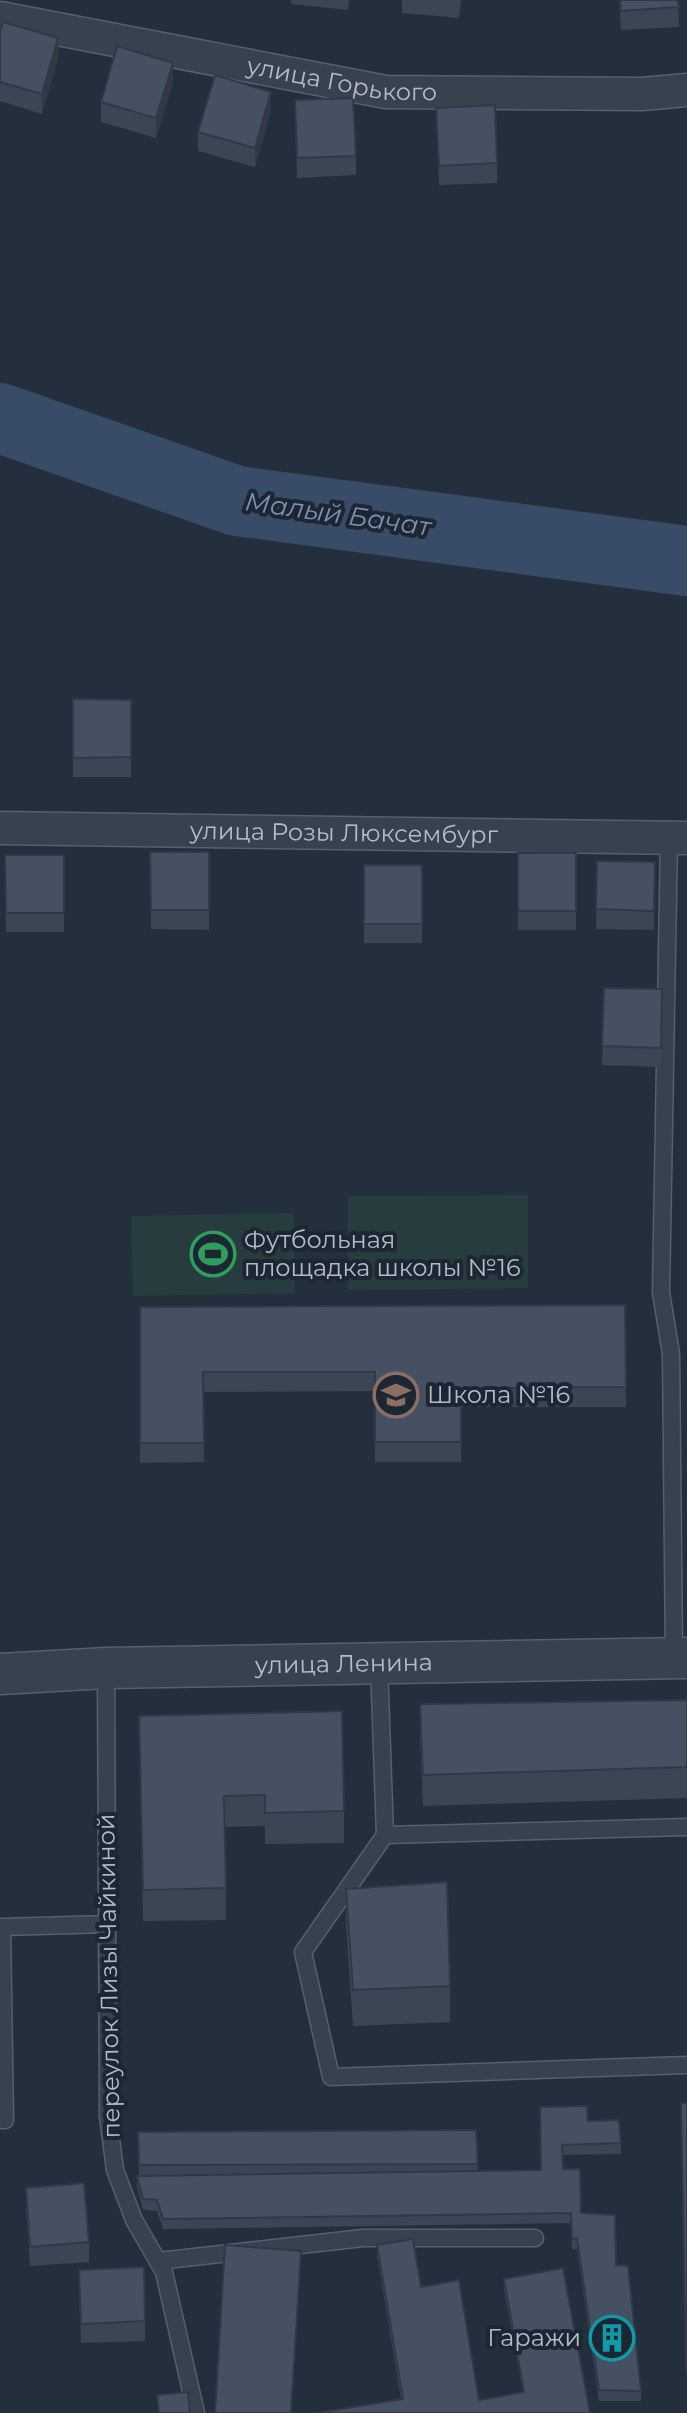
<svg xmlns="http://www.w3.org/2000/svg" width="687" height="2413" font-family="Montserrat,sans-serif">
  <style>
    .pitch { fill: #263c3f }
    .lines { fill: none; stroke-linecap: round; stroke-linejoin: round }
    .river { stroke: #394c67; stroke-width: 70 }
    .service-casing { stroke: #565f6c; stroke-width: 19 }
    .minor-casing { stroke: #565f6c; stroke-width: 35 }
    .tertiary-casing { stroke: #565f6c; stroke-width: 43 }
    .service { stroke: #38414e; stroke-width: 16 }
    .minor { stroke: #38414e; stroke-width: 32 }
    .tertiary { stroke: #38414e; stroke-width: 40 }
    .wall { fill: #3b4654 }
    .shaded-wall { fill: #303945 }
    .building { fill: #455162; stroke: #303945; stroke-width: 2 }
    .labels { text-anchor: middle; stroke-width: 8; stroke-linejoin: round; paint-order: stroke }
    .street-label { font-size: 24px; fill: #b4bcc9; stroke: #1d2633 }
    .poi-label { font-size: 24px; fill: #b4bcc9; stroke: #1d2633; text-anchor: start }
    .water-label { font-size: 26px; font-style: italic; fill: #7c92b1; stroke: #1d2633 }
  </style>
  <rect width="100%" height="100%" fill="#242f3e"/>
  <path class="pitch" d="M528,1195V1288L348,1290V1196Z
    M294,1213L295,1293L133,1296L131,1216Z"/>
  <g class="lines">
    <path class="river" d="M0,418L237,501L687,561"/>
    <g class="service-casing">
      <path id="service" d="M669,838L661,1292L671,1354L674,1657
        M379,1664L385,1835L687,1827
        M106,1669L108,2116L115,2170L134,2220L164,2272L196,2413
        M385,1835L303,1952L331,2077L687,2065
        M0,2120H5L2,1927L107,1924
        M158,2261L363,2238H535"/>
    </g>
    <g class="minor-casing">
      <g id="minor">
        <path id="s1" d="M0,18L386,92L642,94L687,90"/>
        <path id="s2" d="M0,828L687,838"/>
      </g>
    </g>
    <g class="tertiary-casing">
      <g id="tertiary">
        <path id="s3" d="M0,1674L106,1668L687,1658"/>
      </g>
    </g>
    <use href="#service" class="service"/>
    <use href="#minor" class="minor"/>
    <use href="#tertiary" class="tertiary"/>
  </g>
  <path class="wall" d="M291,0H349L348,10L291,4Z
    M402,0H461L459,18L402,13Z
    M619,0H678L679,27L621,30Z
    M0,31L58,58L42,114L0,101Z
    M173,82L156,138L101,122V102Z
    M295,100L356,156V175L297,178Z
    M436,108L497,163V183L439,185Z
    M271,111L255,167L198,151V132Z
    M73,699L131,700V777H73Z
    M150,852H209V930L151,929Z
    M518,853H576V930H518Z
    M5,855H64V932H6Z
    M597,861L655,862L654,930L596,929Z
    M364,865H422V943H364Z
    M604,988L662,989L661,1067L602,1065Z
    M625,1305L626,1407H461V1462H375V1391L203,1392L204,1462L140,1463V1307Z
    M687,1700V1798L423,1806L420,1735V1704Z
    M139,1716L344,1811V1843L265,1844V1826L225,1827L226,1920L143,1921Z
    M346,1889L450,1986V2022L353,2026L346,1925Z
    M540,2107L588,2121L621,2143V2154L562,2155L563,2169L581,2213L616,2265L641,2391V2401H599L577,2249H572L571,2223L163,2229L157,2211L143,2210L137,2186V2176H139L138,2132L476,2130L478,2171L541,2170Z
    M26,2188L89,2242V2262L30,2266L26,2208Z
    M377,2245L421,2287L479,2400L523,2392L504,2289V2279L590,2413L401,2399L377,2255Z
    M79,2270L145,2321V2341L81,2343Z"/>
  <path class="shaded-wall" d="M58,38V58L42,114V94Z
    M173,63V82L156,138V118Z
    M271,92V111L255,167V148Z"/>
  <path class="building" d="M620,0H678L679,7L621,11Z
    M3,22L58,38L42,94L0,82V31Z
    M117,46L173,63L156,118L101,102Z
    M215,75L271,92L255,148L198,132Z
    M353,98L356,156L297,158L295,100Z
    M495,105L497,163L439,166L436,108Z
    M73,699L131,700V757L73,758Z
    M150,852H209V910H151Z
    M518,853H576V911H518Z
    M5,855H64V913H6Z
    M597,861L655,862L654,911L596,909Z
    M364,865H422V924H364Z
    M604,988L662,989L661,1048L602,1046Z
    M625,1305L626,1387L461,1388V1442H375V1372H203L204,1443H140V1307Z
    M687,1700V1767L423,1775L420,1704Z
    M342,1711L344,1811L265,1813V1795L224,1796L226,1888L143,1890L139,1716Z
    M447,1882L450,1986L353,1990L346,1889Z
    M681,2103H687V2372H686Z
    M587,2106L588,2121L619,2120L621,2143L562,2145L563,2169H580L581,2213L615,2215L616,2265L628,2266L641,2391L599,2390L577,2238L572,2239L571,2213L163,2219L157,2200L143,2199L137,2176L541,2170L540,2107Z
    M476,2130L478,2164L139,2165L138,2132Z
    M84,2183L89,2242L30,2247L26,2188Z
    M413,2239L421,2287L459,2280L479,2400L524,2392L504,2279L563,2268L590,2413H316L403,2399L377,2245Z
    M225,2245L301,2251L291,2413H215Z
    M144,2267L145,2321L81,2324L79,2270Z
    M188,2392L190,2413H159L157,2395Z"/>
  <defs>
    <g id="stadium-ring" transform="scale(2.3)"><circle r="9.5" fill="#1d2633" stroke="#2e9e5b" stroke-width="1.5"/><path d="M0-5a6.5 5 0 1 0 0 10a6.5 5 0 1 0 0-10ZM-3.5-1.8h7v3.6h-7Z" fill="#2e9e5b"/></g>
    <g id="school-ring" transform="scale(2.3)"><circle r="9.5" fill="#1d2633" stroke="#8d6e63" stroke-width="1.5"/><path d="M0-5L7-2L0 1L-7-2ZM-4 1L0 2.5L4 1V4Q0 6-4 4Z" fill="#8d6e63"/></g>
    <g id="building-ring" transform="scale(2.3)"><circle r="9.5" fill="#1d2633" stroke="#0f9aa8" stroke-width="1.5"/><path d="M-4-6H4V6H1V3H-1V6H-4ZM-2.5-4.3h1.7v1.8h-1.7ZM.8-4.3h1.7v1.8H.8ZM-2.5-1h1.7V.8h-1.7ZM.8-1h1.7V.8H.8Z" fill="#0f9aa8"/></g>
  </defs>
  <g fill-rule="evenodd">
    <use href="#stadium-ring" x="213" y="1254"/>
    <use href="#school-ring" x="396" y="1395"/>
    <use href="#building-ring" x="612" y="2338"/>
  </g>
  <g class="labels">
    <g class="street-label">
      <text dy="8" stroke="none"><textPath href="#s1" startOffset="348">улица Горького</textPath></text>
      <text dy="8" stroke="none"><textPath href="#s2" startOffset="344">улица Розы Люксембург</textPath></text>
      <text dy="8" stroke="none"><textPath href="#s3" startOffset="344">улица Ленина</textPath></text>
      <text transform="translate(109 1976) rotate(-91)" y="8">переулок Лизы Чайкиной</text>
    </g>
    <g class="poi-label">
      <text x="244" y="1248">Футбольная<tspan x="244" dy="28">площадка школы №16</tspan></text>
      <text x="427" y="1403">Школа №16</text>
      <text x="581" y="2346" text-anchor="end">Гаражи</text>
    </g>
    <g class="water-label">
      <text transform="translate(338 514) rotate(8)" y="9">Малый Бачат</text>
    </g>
  </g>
</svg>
